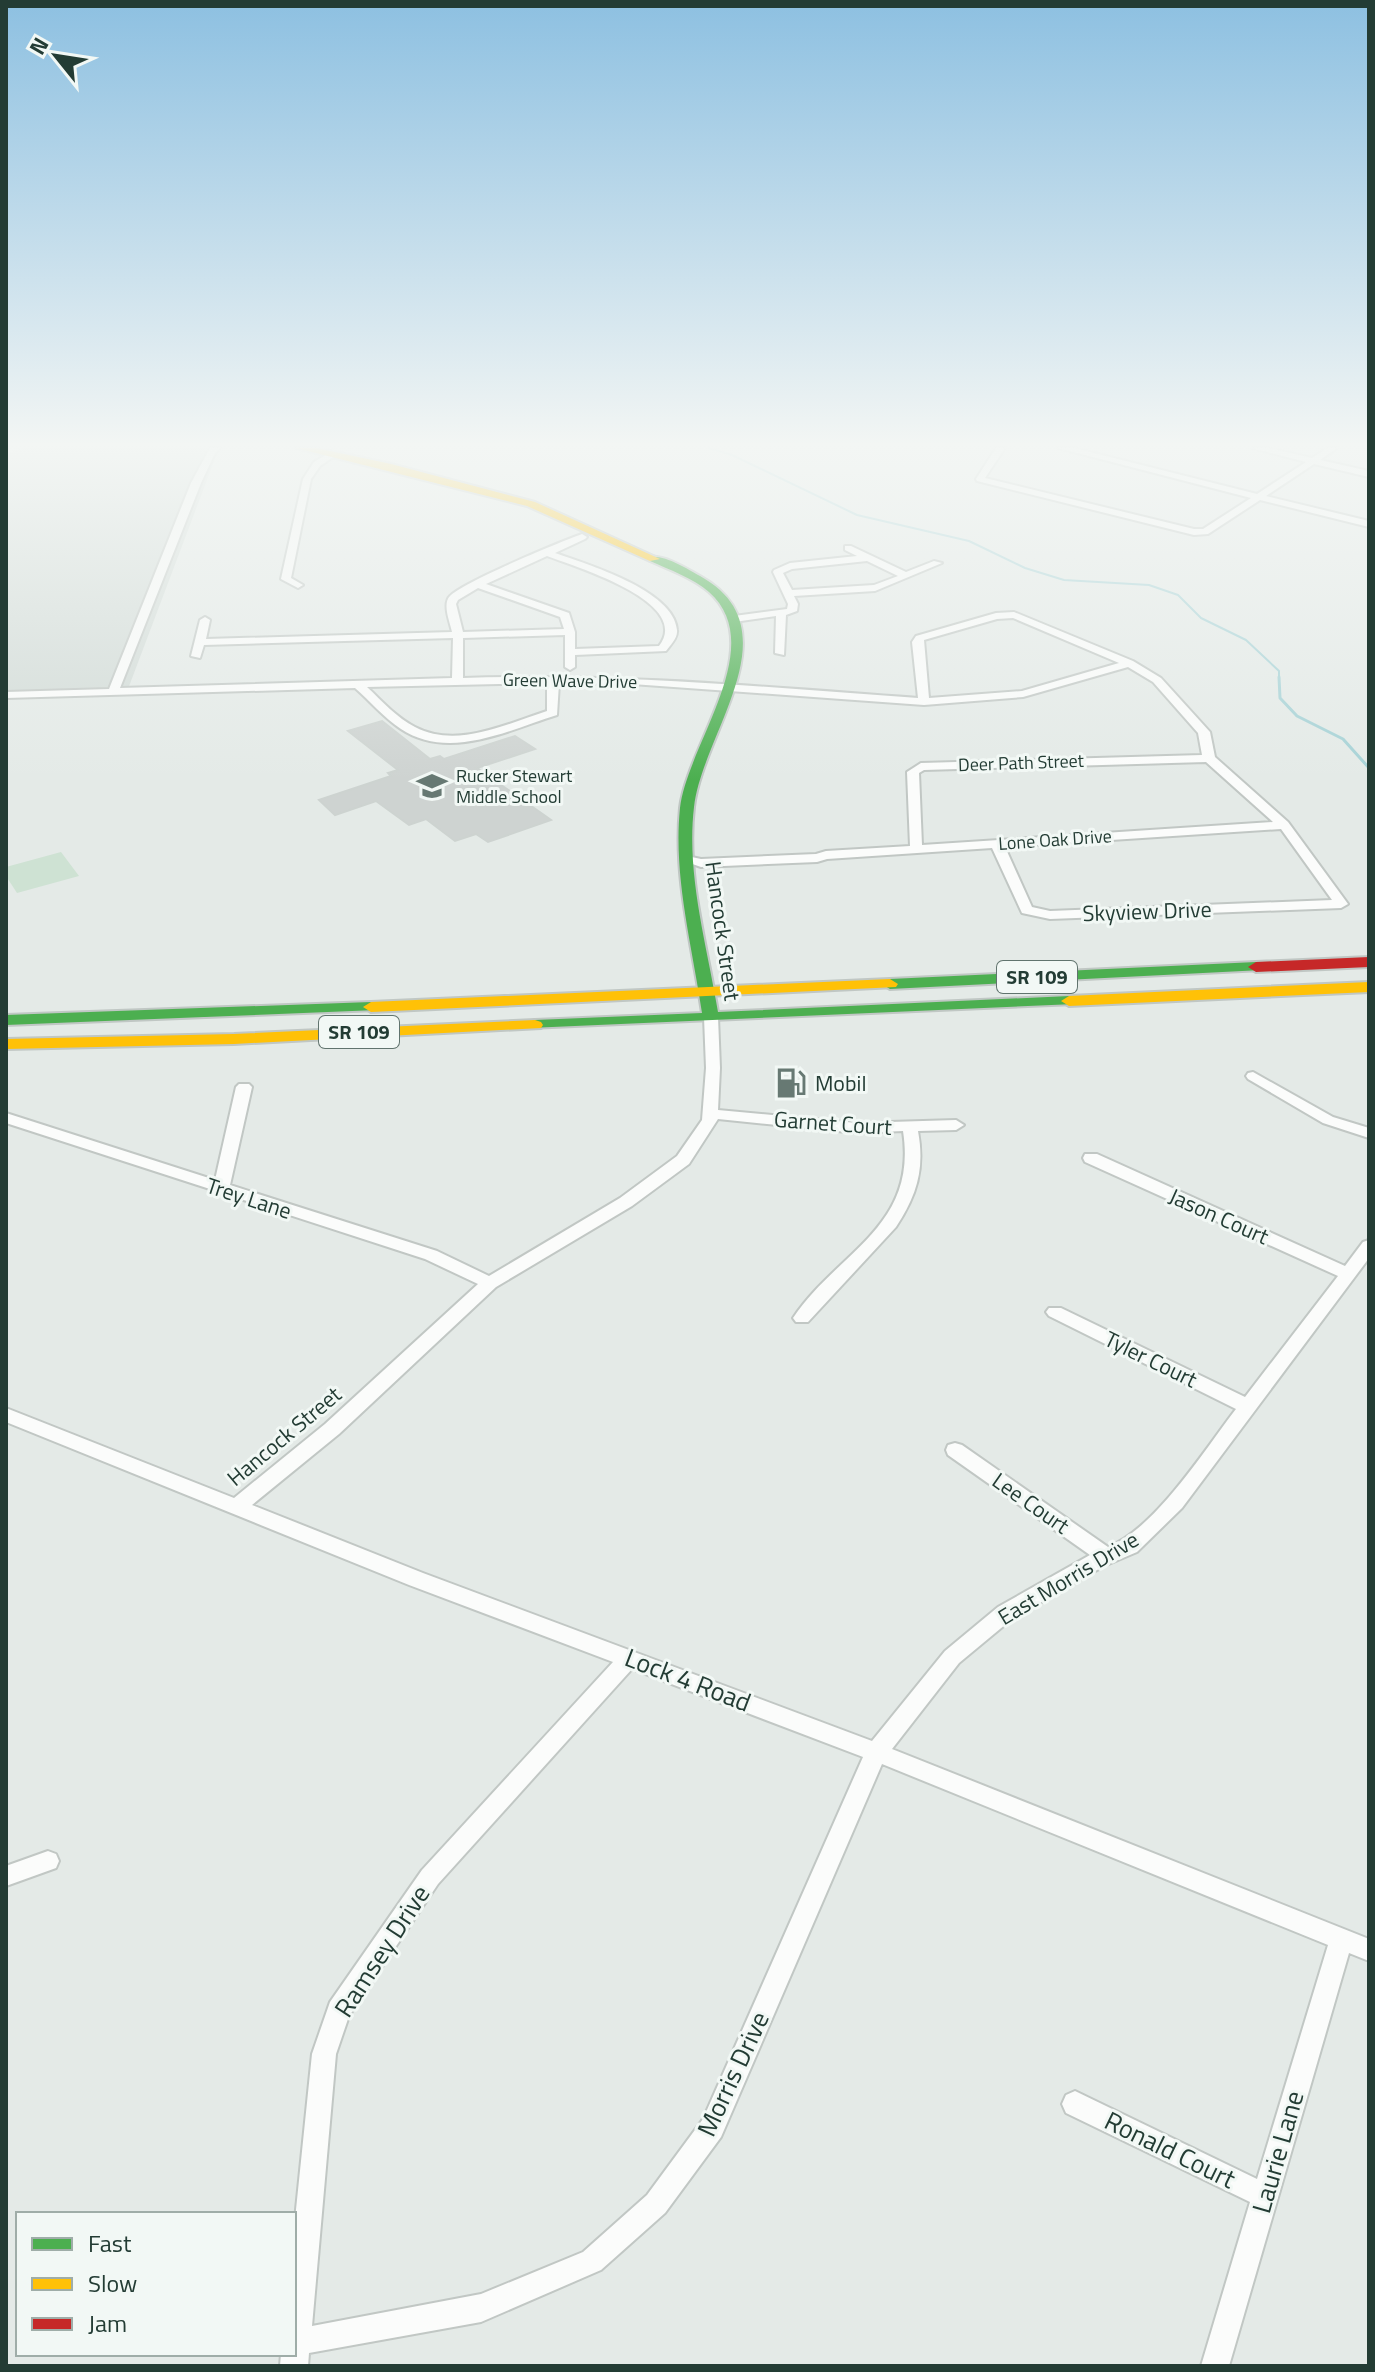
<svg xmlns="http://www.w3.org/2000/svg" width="1375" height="2372" font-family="'Titillium Web',sans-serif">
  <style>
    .built { fill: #d2dbd7 }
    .green { fill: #cee2d3 }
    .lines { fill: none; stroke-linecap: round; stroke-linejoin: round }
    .stream-far1 { stroke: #a6d2d6; stroke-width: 2 }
    .stream { stroke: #a6d2d6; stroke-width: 3 }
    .building { fill: #ced3d1; stroke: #cdd3d0; stroke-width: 2 }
    .street-casing { stroke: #c1c7c4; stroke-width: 4 }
    .fast-casing { stroke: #c0c7c4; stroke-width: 4 }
    .slow-casing { stroke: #c0c7c4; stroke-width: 4 }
    .jam-casing { stroke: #c0c7c4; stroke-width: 4 }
    .street { fill: #fbfcfb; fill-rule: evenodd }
    .fast { fill: #4caf50; fill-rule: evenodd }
    .slow { fill: #ffc107; fill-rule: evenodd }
    .jam { fill: #c62828; fill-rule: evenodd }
    .labels { text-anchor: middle; stroke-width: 6; stroke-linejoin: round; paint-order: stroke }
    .far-street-label { font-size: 18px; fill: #233c34; stroke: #f2f8f5 }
    .far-poi-label { font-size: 18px; fill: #233c34; stroke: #f2f8f5; text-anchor: start }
    .shield { fill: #f2f8f5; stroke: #61746e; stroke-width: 2 }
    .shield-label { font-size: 20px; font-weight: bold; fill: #233c34 }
    .street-label { font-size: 22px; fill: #233c34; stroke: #f2f8f5 }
    .poi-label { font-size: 22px; fill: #233c34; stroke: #f2f8f5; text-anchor: start }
    .near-street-label { font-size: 26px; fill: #233c34; stroke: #f2f8f5 }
  </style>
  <rect width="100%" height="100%" fill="#e4eae7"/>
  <path class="built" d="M23,448H219L128,689L6,692V454Z"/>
  <path class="green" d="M61,852L79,876L17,893L6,876V867Z"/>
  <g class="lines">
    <path class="stream-far1" d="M709,448L732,455L857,515L969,541L1025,568L1064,580L1149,585L1178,595L1201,618L1246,640L1279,671V679"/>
    <path class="stream" d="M1279,677L1280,698L1297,716L1343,739L1369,768"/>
  </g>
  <path class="building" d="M382,721L430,759L440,756L444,759L515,736L535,749L477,768L551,820L488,842L476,834L455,841L426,819L409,825L376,801L335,815L319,800L391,776L388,773L398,770L348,731Z"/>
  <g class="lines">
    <g class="street-casing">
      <path id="street" d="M210,448H220L215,453L201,483L120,688L452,678L453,638L204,645L200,658L191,656L200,620L205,617L210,620L206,639L452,632C450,622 442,604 450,596C463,582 560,542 582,534L587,537L585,539L555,553C586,564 674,590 677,630C678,638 670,645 666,651L575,655V667L570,670L565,667V635L463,638V678C615,673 766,687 918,698L912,642L916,636L996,613L1014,612L1133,661L1161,678L1210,732L1215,757L1288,822L1348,904L1341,908L1050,919L1022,913L992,848L827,859L817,862L701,867L681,860L687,856L701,859L816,854L826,851L910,846L907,772L921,763L1202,755L1198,733L1153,682L1128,667L1023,697L924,705L632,684L559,683L557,715C509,730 449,761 401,729C384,718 370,701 355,688L6,698V692L109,689L191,483ZM547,556C576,567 693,602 659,646L575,649V632L569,613L486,584ZM478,588L560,617L564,629L463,632L456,604L458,600ZM1013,618L1119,663L1022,691L929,698L924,640L997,619ZM547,683V711C506,724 457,749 415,727C397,718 382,701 367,687ZM1206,762L1273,822L922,845L919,773L924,770ZM1281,829L1332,900L1050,911L1032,907L1005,847Z
        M996,448H1005L985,478L1194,529H1203L1251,498L1058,448H1074L1257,494L1306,462L1252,448H1269L1312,458L1327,448H1337L1320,460L1369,471V477L1314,464L1266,496L1369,521V527L1260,500L1208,534L1194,535L977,481L976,479Z
        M329,453L336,455L320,466L311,479L291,578L303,585L298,588L281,579L303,479L314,462Z
        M845,546H851L906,572L934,561L942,563L875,591L794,596L798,604L797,611L786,615L784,655L775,653L776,616L734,622L729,619L734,616L787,609L788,604L773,572L774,570L790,563L857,556L845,550ZM867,561L898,576L874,585L792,590L783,573L792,569Z
        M711,1013L718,1017L720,1068L718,1110L857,1123L956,1120L964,1125L956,1130L918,1131C925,1169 917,1195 896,1227L808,1322H796L793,1318C838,1251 918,1227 903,1131L857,1133L718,1119L689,1164L632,1206L496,1287L339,1434L252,1505L423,1573L872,1741L945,1651L998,1607L1090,1555L948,1455L946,1450L948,1445L955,1443L962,1445L1108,1547C1155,1529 1205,1449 1236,1409L1049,1316L1046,1312L1049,1308H1061L1245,1397L1338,1276L1085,1162L1083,1158L1085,1154H1097L1345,1266L1363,1242L1369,1240V1258L1182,1508L1137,1552L1104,1566L1012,1619L959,1663L892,1749L1369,1939V1961L1349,1953L1229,2366H1201L1250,2202L1066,2113L1062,2104L1066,2095L1075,2091L1257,2179L1328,1945L882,1764L721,2137L665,2213L601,2270L481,2322L309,2353L308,2366H280L281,2354H294V2229L312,2054L330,2002L422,1870L613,1662L409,1585L6,1422V1408L234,1498L325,1424L478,1284L425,1259L225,1194H215L213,1190L6,1123V1113L215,1180L236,1087L239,1084H249L252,1087L230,1185L437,1251L489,1276L620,1198L677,1156L702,1120L706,1068L704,1017ZM632,1669L863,1757L703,2119L647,2195L583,2252L481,2294L312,2326L336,2054L349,2016L438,1884Z
        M1253,1072L1333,1117L1369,1128V1138L1323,1123L1248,1079L1246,1076L1248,1073Z
        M48,1851L56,1854L59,1861L56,1868L6,1886V1866Z"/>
    </g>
    <g class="fast-casing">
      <path id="fast" d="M650,557C666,555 687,569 700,576C796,629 702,733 694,807C686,875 707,945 718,1012L1069,996L1075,998L1077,1001L1075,1004L529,1028L527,1025L529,1022L535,1020L702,1013C692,945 673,876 680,808C687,745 770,646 709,592C693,578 670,570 650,561Z
        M1256,962L1264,967L1262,970L890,989L882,984L890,979Z
        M371,1002L379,1007L377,1010L6,1025V1015Z"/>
    </g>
    <g class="slow-casing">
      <path id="slow" d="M296,448H316L391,464L535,502L660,559L650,561L527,506Z
        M890,979L898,984L896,987L371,1012L363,1007L371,1002Z
        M1369,982V992L1069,1006L1061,1001L1069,996Z
        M535,1020L541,1022L543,1025L541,1028L234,1044L6,1049V1039L234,1034Z"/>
    </g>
    <g class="jam-casing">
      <path id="jam" d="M1369,957V967L1256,972L1248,967L1256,962Z"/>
    </g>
    <use href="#street" class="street"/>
    <use href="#fast" class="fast"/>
    <use href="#slow" class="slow"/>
    <use href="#jam" class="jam"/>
  </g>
  <linearGradient id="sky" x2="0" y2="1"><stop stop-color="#8dc0e1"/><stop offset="0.57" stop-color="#f3f6f4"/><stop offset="1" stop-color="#f3f6f4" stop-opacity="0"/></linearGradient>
  <rect width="1375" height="780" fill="url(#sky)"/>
  <defs>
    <g id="school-bare" transform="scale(2.4)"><path d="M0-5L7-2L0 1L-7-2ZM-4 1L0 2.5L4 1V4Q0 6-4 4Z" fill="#677973" stroke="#f2f8f5" stroke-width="2.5" paint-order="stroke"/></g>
    <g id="fuel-bare" transform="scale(2.4)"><path d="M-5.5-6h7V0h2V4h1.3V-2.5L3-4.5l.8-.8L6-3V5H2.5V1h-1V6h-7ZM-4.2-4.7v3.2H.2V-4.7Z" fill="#677973" stroke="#f2f8f5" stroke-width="2.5" paint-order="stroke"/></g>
  </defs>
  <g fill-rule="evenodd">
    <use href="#school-bare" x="432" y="786"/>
    <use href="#fuel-bare" x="791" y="1083"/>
  </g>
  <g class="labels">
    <g class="far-street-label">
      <text transform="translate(570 681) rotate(1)" y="6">Green Wave Drive</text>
      <text transform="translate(1021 763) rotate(-2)" y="6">Deer Path Street</text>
      <text transform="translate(1055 840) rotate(-4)" y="6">Lone Oak Drive</text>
    </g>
    <g class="far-poi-label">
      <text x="456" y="782">Rucker Stewart<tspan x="456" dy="21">Middle School</tspan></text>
    </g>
    <g class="shield">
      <rect x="997" y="961" width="80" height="32" rx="6"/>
      <rect x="319" y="1016" width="80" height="32" rx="6"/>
    </g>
    <g class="shield-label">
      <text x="1037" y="984">SR 109</text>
      <text x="359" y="1039">SR 109</text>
    </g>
    <g class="street-label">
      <text transform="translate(1147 911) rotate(-2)" y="8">Skyview Drive</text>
      <text transform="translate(723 931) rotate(82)" y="8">Hancock Street</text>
      <text transform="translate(833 1123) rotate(4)" y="8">Garnet Court</text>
      <text transform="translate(249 1198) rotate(18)" y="8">Trey Lane</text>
      <text transform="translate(1219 1216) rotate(24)" y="8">Jason Court</text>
      <text transform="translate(1151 1359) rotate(26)" y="8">Tyler Court</text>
      <text transform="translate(284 1436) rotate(-40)" y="8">Hancock Street</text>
      <text transform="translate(1031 1503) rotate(35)" y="8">Lee Court</text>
      <text transform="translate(1068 1578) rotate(-31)" y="8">East Morris Drive</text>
    </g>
    <g class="poi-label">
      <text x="815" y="1091">Mobil</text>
    </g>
    <g class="near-street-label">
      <text transform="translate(688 1680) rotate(21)" y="9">Lock 4 Road</text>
      <text transform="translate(382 1951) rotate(-57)" y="9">Ramsey Drive</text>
      <text transform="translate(733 2074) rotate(-65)" y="9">Morris Drive</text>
      <text transform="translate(1170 2150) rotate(26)" y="9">Ronald Court</text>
      <text transform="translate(1278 2152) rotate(-74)" y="9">Laurie Lane</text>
    </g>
  </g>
  <rect width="1375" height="2372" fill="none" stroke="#233c34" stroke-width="16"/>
  <rect x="16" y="2212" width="280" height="144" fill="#f2f8f5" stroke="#9fada8" stroke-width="2"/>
  <rect x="32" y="2238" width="40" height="12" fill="#4caf50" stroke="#9fada8" stroke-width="2"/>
  <text x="88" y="2252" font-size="24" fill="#233c34">Fast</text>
  <rect x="32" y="2278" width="40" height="12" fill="#ffc107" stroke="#9fada8" stroke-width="2"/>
  <text x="88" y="2292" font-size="24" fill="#233c34">Slow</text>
  <rect x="32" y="2318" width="40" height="12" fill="#c62828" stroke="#9fada8" stroke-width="2"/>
  <text x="88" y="2332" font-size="24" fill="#233c34">Jam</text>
  <g transform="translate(56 56) rotate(300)" stroke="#f2f8f5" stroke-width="6" paint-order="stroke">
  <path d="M0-6L14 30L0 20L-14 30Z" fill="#233c34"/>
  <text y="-12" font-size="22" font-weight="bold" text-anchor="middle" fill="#233c34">N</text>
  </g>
</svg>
